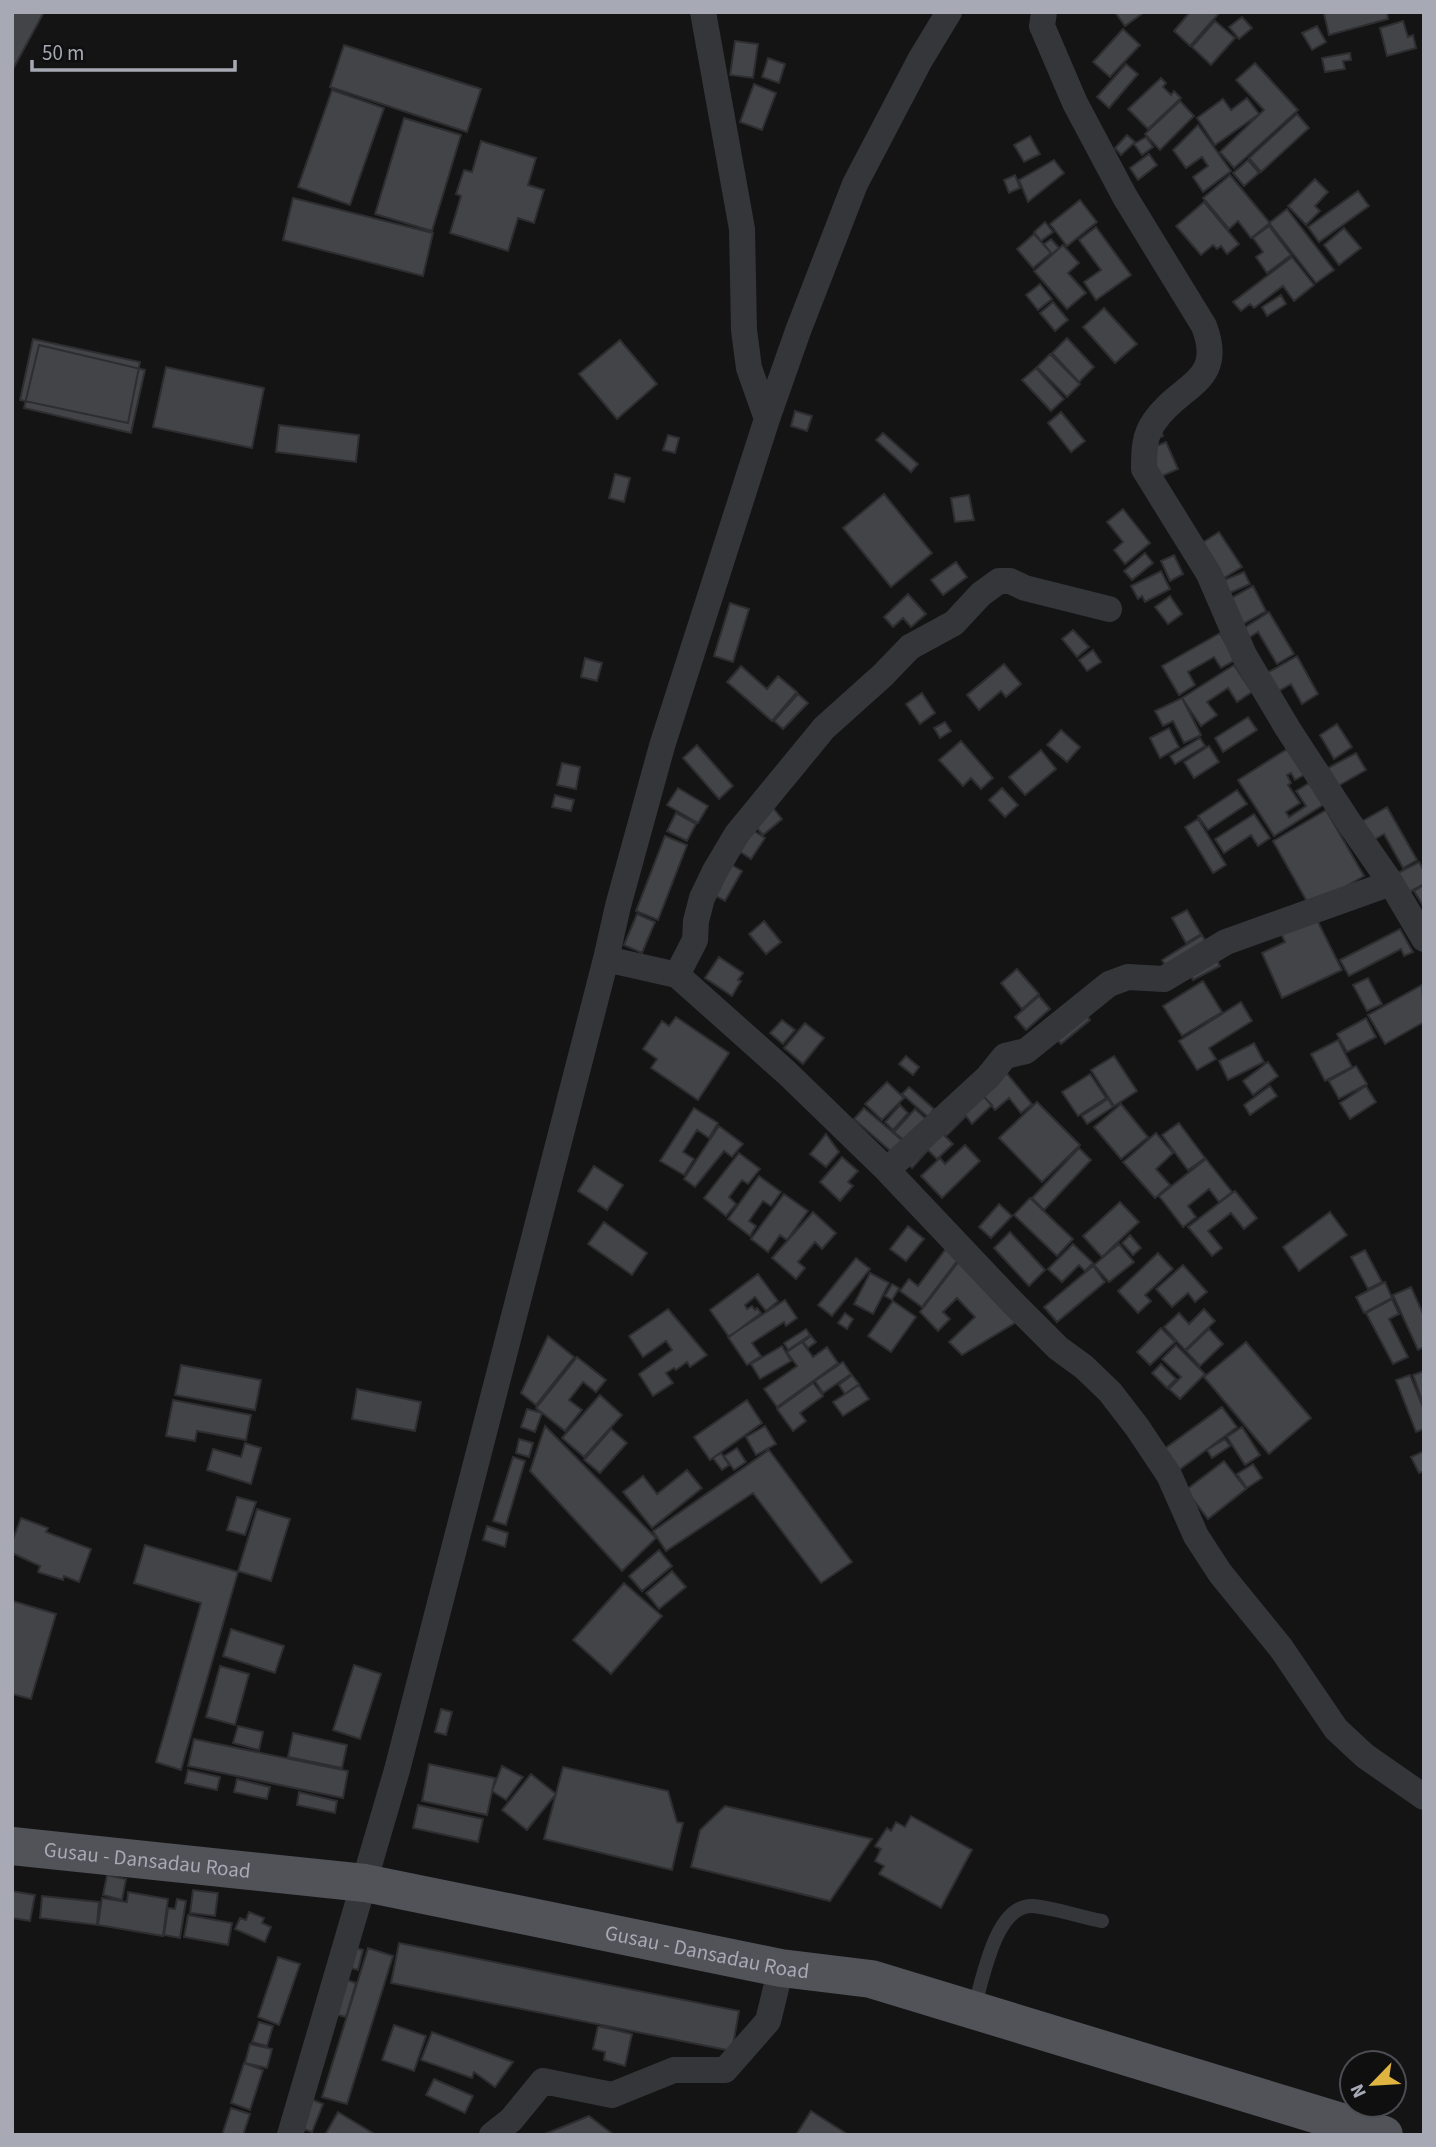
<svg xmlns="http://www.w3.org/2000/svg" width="1436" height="2147" font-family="'Source Sans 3',sans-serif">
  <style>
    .building { fill: #434448; stroke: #2e2e31; stroke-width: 2 }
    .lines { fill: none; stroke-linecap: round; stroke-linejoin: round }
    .service { stroke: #35363a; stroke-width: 14 }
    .minor { stroke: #35363a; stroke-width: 26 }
    .primary { stroke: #515359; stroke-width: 38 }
    .labels { text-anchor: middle; stroke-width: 7; stroke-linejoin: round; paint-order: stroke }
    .street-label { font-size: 21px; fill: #a7aab4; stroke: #0f0f10 }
  </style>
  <rect width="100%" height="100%" fill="#141415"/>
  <path class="building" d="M12,12H44L12,71Z
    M1115,12H1143V13L1125,26Z
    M1190,12H1220L1190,46L1174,31Z
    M1330,12H1387L1388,19L1329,35L1324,14Z
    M1242,17L1252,28L1239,39L1229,27Z
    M1215,21L1235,38L1211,65L1192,47Z
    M1403,21L1408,37L1413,35L1416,48L1387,56L1380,28Z
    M1317,26L1326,42L1312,50L1302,33Z
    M1123,29L1140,45L1110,77L1093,62Z
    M735,41L758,44L753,78L730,75Z
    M344,45L481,89L467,132L330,87Z
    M1350,53L1351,60L1343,61L1345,69L1325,72L1322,58Z
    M768,58L785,64L779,83L762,77Z
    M1255,63L1298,110L1234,168L1220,152L1264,110L1236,80Z
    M1126,64L1138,74L1109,108L1097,97Z
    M1161,78L1166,83L1163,87L1171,95L1174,91L1181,98L1148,129L1128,109Z
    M754,84L776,93L762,130L740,122Z
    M332,90L384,108L350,205L298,187Z
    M1247,98L1259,114L1215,145L1197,118L1223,99L1231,110Z
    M1180,101L1194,116L1160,150L1145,134Z
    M1297,114L1309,128L1261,172L1249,158Z
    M404,118L461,135L432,231L375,214Z
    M1198,125L1231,171L1203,192L1193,177L1208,166L1202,157L1186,168L1173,150Z
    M1127,135L1135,142L1121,155L1115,148Z
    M1030,136L1040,154L1024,162L1014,145Z
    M1146,137L1153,147L1142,155L1134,144Z
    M481,141L536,158L528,185L544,190L534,223L518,218L508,251L450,233L461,196L456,194L464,170L472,172Z
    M1149,154L1157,165L1138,180L1130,168Z
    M1054,160L1064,173L1028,202L1019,180Z
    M1248,160L1259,173L1244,186L1233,173Z
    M1015,175L1020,188L1009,193L1004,180Z
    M1230,175L1270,223L1251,238L1238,221L1229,229L1203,198Z
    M1315,179L1328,192L1315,206L1320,211L1306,225L1288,206Z
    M1358,191L1369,206L1319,242L1308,227Z
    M293,198L433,233L423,276L283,240Z
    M1080,200L1097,222L1067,246L1050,224Z
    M1204,202L1239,244L1227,254L1221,246L1217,249L1213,245L1201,255L1176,226Z
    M1287,209L1334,270L1316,283L1269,223Z
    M1045,222L1053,232L1041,241L1034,232Z
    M1269,226L1291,255L1267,273L1256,257L1263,252L1253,238Z
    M1096,227L1131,275L1096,300L1084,282L1101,270L1079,240Z
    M1344,228L1361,248L1339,265L1324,245Z
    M1034,234L1051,253L1033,268L1017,249Z
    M1051,239L1059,248L1052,254L1044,244Z
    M1063,245L1079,263L1068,273L1086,293L1067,309L1034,271Z
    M1292,257L1314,285L1294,301L1283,286L1254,308L1250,304L1241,311L1233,302Z
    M1040,284L1052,299L1038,310L1026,295Z
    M1281,295L1286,304L1267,316L1262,307Z
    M1053,302L1068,320L1055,331L1040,313Z
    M1104,308L1137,344L1115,363L1083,327Z
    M1067,338L1094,367L1079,382L1052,353Z
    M33,339L140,362L128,423L20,400Z
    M620,340L657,384L617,419L579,374Z
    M39,345L145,370L131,433L24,408Z
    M1050,354L1080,384L1067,397L1037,367Z
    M166,367L264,388L252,448L153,427Z
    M1036,368L1064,399L1051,411L1022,380Z
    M795,411L812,416L807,431L791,426Z
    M1061,412L1085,441L1071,452L1048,423Z
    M1158,424L1163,436L1149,442L1152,448L1166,442L1178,469L1155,479L1135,434Z
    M279,425L359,435L356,462L276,452Z
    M883,433L918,464L911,472L876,440Z
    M668,435L679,438L675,453L663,450Z
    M615,474L630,478L624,502L609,498Z
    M884,494L932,553L891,587L843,528Z
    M969,495L974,520L955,522L951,498Z
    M1123,509L1150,543L1125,564L1114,550L1123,542L1107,522Z
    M1219,532L1242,567L1216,583L1194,548Z
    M1145,553L1153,563L1132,580L1124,571Z
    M1174,555L1183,574L1170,581L1161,561Z
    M956,562L967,577L943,595L931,580Z
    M1161,571L1170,589L1145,602L1142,596L1138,599L1131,586Z
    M1244,572L1250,584L1223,596L1217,583Z
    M1253,586L1266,611L1241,625L1228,600Z
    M908,594L926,614L911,627L903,618L893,627L884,617Z
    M1170,596L1182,614L1168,624L1155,607Z
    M730,603L749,609L733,662L714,656Z
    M1269,612L1294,654L1277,664L1258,632L1247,639L1241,630Z
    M1073,630L1089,647L1077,657L1062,639Z
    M1220,633L1235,660L1221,668L1214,657L1188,672L1195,685L1179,695L1162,666Z
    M1093,650L1101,662L1087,671L1079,660Z
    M1297,656L1318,694L1302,704L1291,684L1277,692L1267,673Z
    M585,658L602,663L597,681L581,677Z
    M1004,664L1021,684L1006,697L1001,691L979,710L967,695Z
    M1234,665L1252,692L1237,702L1228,688L1207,702L1217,715L1201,726L1182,698Z
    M741,666L767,689L778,676L797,692L772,721L727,682Z
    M922,693L935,713L920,724L906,704Z
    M798,694L808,703L783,729L774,721Z
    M1182,698L1201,735L1184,743L1173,721L1163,726L1155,711Z
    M1248,717L1257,730L1223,752L1215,738Z
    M945,722L951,731L940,738L934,728Z
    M1337,724L1352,747L1334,759L1320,735Z
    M1169,728L1179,747L1160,758L1150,738Z
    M1061,730L1080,747L1067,762L1047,745Z
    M1200,738L1205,746L1175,764L1170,756Z
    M961,741L993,778L981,789L971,778L963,786L939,760Z
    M697,745L733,786L719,799L683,758Z
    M1209,746L1219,762L1194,778L1184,762Z
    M1287,749L1304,775L1295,780L1291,773L1287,775L1291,783L1288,785L1300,803L1286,812L1289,817L1306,806L1296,791L1309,783L1323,805L1274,836L1238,780Z
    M1041,750L1056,769L1025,795L1009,777Z
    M1356,753L1366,770L1338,786L1328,768Z
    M562,763L580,767L576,789L557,785Z
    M678,788L708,806L698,823L667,805Z
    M1002,788L1018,805L1005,817L989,800Z
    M1237,790L1247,804L1208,830L1198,816Z
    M555,795L574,800L571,811L552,807Z
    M770,804L782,819L763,835L754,825Z
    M1387,807L1417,860L1403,868L1384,834L1370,842L1359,823Z
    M1326,810L1364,876L1310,907L1273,841Z
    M676,813L696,824L687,841L667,831Z
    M1254,814L1270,838L1258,846L1251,835L1224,853L1215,839Z
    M1198,819L1226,865L1213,873L1185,827Z
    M749,828L765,838L751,859L736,849Z
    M665,836L687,845L658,920L636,911Z
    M720,858L742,871L725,901L703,889Z
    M1419,862L1424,871V884L1404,895L1394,875Z
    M1424,885V903L1422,904L1414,891Z
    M1187,910L1201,934L1186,943L1172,918Z
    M1313,912L1342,970L1282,998L1262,953L1285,942L1277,925Z
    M637,914L655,922L642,953L624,945Z
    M764,921L781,942L766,954L749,934Z
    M1400,929L1413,952L1404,956L1401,949L1349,976L1340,960Z
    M1202,935L1211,951L1172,976L1162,960Z
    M1213,953L1220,966L1193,980L1188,971Z
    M719,957L743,973L738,980L741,981L732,996L705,978Z
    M1017,969L1039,994L1022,1009L1001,983Z
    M1368,978L1382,1004L1367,1011L1353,985Z
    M1203,981L1222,1012L1182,1036L1163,1006Z
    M1422,985L1424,1022L1385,1044L1368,1015Z
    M1039,996L1050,1009L1026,1030L1015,1017Z
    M1241,1002L1252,1021L1209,1048L1216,1059L1197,1070L1179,1041Z
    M1078,1005L1090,1020L1061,1044L1049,1028Z
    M676,1017L729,1053L698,1100L651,1068L657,1059L643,1049L662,1021L669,1026Z
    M1366,1018L1376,1037L1347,1052L1337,1034Z
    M782,1020L795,1030L783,1044L770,1033Z
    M805,1023L824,1038L803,1064L784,1048Z
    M1338,1040L1352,1067L1325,1081L1311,1054Z
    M1254,1043L1264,1062L1228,1080L1219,1061Z
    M906,1056L919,1067L913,1075L899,1064Z
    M1114,1056L1137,1091L1114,1106L1091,1070Z
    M995,1059L1032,1104L1021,1113L1009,1098L995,1110L970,1079Z
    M1268,1062L1278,1076L1253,1095L1243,1081Z
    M1356,1066L1367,1084L1339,1099L1329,1081Z
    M1090,1074L1106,1098L1078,1116L1062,1092Z
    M887,1082L904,1098L882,1120L865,1104Z
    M969,1082L992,1105L972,1124L966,1116L946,1136L930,1119Z
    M1270,1086L1277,1096L1250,1115L1244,1105Z
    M1366,1086L1376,1102L1350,1119L1340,1103Z
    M909,1087L934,1109L928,1117L902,1094Z
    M1108,1099L1113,1107L1087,1124L1082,1116Z
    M1037,1102L1080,1145L1042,1182L999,1138Z
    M1121,1104L1148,1137L1121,1159L1094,1127Z
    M900,1105L908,1113L893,1130L885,1122Z
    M694,1108L718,1123L709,1138L697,1130L683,1152L694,1159L684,1175L660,1161Z
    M864,1108L904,1142L894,1154L854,1119Z
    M915,1109L927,1120L907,1143L894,1132Z
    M930,1121L953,1144L937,1159L928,1150L912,1168L898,1154Z
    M1179,1123L1205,1158L1188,1170L1162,1135Z
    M719,1126L743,1144L732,1157L724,1151L695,1187L684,1179Z
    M1156,1133L1173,1153L1156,1169L1170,1185L1155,1198L1123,1162Z
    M826,1134L839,1152L826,1167L810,1154Z
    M965,1145L980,1161L942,1198L921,1176L940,1158L945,1164Z
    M1079,1148L1091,1160L1044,1210L1032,1198Z
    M739,1153L760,1169L748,1184L742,1180L729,1197L736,1204L726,1216L704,1198Z
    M842,1157L858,1171L848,1182L853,1186L840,1201L820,1182Z
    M1206,1159L1232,1192L1219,1202L1209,1189L1188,1206L1196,1217L1183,1227L1159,1196Z
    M594,1166L623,1185L607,1210L578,1191Z
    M759,1176L781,1192L771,1206L763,1201L749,1221L756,1226L750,1236L728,1219Z
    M1235,1191L1257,1218L1244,1229L1231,1213L1208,1231L1222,1248L1212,1256L1188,1227Z
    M784,1194L808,1211L787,1240L780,1235L768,1252L751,1239Z
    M1030,1198L1073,1239L1057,1256L1014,1215Z
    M1120,1202L1139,1222L1102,1257L1083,1236Z
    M999,1204L1012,1216L991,1238L979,1227Z
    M813,1212L836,1233L822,1249L815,1242L798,1262L805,1268L796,1279L772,1258Z
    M1330,1212L1347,1235L1299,1271L1283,1247Z
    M604,1222L647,1253L632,1275L588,1244Z
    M908,1226L924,1239L906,1261L890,1249Z
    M1010,1232L1045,1270L1029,1286L994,1248Z
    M1130,1235L1141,1248L1133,1255L1122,1243Z
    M1073,1244L1093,1263L1085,1271L1079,1265L1062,1282L1048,1269Z
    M1119,1244L1134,1262L1109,1282L1094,1265Z
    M948,1246L961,1256L922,1307L900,1291L909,1279L918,1286Z
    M1365,1250L1382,1282L1368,1289L1351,1257Z
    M1158,1253L1173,1269L1145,1295L1151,1301L1138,1313L1118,1291Z
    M856,1258L870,1269L832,1316L818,1305Z
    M959,1261L1020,1320L962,1355L949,1342L975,1317L957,1298L943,1312L950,1319L938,1331L920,1312Z
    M1183,1265L1207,1292L1195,1302L1188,1293L1172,1307L1156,1289Z
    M1093,1266L1105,1282L1057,1322L1044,1307Z
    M870,1273L889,1283L873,1314L854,1304Z
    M758,1274L778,1301L766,1311L755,1297L745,1305L747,1309L752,1306L755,1310L757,1308L761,1313L729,1337L710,1310Z
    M1385,1282L1392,1298L1364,1313L1356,1297Z
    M892,1284L899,1288L892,1300L885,1296Z
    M1411,1287L1424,1316V1347L1418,1350L1393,1295Z
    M1392,1299L1399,1314L1389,1319L1408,1357L1393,1364L1366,1313Z
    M785,1300L797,1318L786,1326L784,1322L752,1343L761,1356L747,1365L728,1337Z
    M893,1301L916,1317L891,1352L868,1336Z
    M668,1309L707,1355L690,1367L687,1362L676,1370L674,1368L666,1373L673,1383L653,1396L639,1374L672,1350L666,1341L643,1357L629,1336Z
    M1204,1309L1215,1321L1185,1350L1164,1327L1179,1313L1189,1324Z
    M845,1313L853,1319L847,1329L838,1323Z
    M1161,1328L1175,1342L1150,1365L1137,1352Z
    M806,1329L810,1335L788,1350L784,1343Z
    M1209,1329L1223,1344L1200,1366L1186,1351Z
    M548,1336L574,1357L536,1405L521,1393Z
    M811,1336L816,1342L808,1348L803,1342Z
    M802,1342L813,1357L827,1347L838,1363L777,1407L764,1389L797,1366L787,1352Z
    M1246,1342L1311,1418L1269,1454L1204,1377Z
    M1176,1345L1205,1374L1180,1399L1169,1389L1181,1377L1162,1359Z
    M782,1346L791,1361L760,1379L751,1364Z
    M577,1357L606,1380L596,1392L583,1382L569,1400L582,1410L565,1431L536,1408Z
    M843,1362L851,1374L823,1393L815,1381Z
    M1161,1364L1176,1379L1167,1388L1152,1373Z
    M181,1365L261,1380L255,1410L175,1395Z
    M1424,1371V1406L1413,1375Z
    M852,1375L859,1384L845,1394L839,1385Z
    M1410,1375L1424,1410V1429L1416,1432L1396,1380Z
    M813,1383L823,1396L800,1413L806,1421L793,1431L777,1409Z
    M859,1385L869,1399L843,1416L833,1402Z
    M357,1389L421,1402L415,1431L352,1419Z
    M600,1395L622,1415L584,1457L562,1438Z
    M173,1400L251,1415L246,1440L197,1431L195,1441L166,1436Z
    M747,1400L762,1423L710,1460L694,1437Z
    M1222,1407L1237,1427L1175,1473L1160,1452Z
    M527,1409L542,1413L535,1432L521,1427Z
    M545,1426L656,1538L622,1571L530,1471Z
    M765,1426L776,1444L756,1455L746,1437Z
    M1242,1427L1260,1455L1245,1465L1227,1437Z
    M611,1429L627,1443L600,1473L584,1460Z
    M519,1439L533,1443L529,1457L516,1453Z
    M1225,1439L1230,1446L1212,1458L1207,1450Z
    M245,1443L261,1448L251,1484L207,1470L213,1449L241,1457Z
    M737,1448L746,1462L734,1470L724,1456Z
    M769,1450L852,1562L821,1583L753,1493L666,1551L653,1531Z
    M1424,1451V1471L1419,1473L1411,1457Z
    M721,1453L729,1465L722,1470L713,1458Z
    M513,1457L525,1461L506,1525L493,1521Z
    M1224,1461L1246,1489L1208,1519L1186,1490Z
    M1253,1464L1262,1478L1247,1488L1237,1474Z
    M687,1470L702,1488L652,1528L623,1492L643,1476L657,1494Z
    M237,1497L256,1502L245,1535L227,1530Z
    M257,1509L290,1519L271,1581L238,1571Z
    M21,1518L48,1528L46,1532L91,1549L79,1582L64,1576L63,1580L38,1572L40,1566L12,1553V1542Z
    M487,1526L508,1533L505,1547L483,1540Z
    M145,1545L238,1572L181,1770L156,1762L201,1603L134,1583Z
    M659,1550L672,1566L642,1591L629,1576Z
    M672,1571L686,1587L659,1609L646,1593Z
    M624,1583L662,1616L611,1674L573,1640Z
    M13,1601L56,1614L31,1699L12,1694Z
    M231,1629L284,1646L275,1673L223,1656Z
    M354,1665L381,1674L360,1739L333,1730Z
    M220,1666L249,1674L235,1725L206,1717Z
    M441,1709L452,1712L446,1735L435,1732Z
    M238,1726L263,1732L259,1750L233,1743Z
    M293,1733L347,1745L342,1768L288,1757Z
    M194,1739L348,1771L343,1798L188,1766Z
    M429,1764L495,1778L487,1815L422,1801Z
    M502,1766L523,1777L506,1800L492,1791Z
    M563,1767L668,1791L677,1822L683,1823L672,1870L544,1839Z
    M188,1770L220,1777L217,1790L185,1783Z
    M531,1774L556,1794L527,1830L502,1810Z
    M237,1779L270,1787L267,1799L234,1792Z
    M299,1792L337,1801L335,1813L297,1805Z
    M418,1805L483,1819L478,1842L413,1828Z
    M725,1806L872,1839L830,1901L691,1867L700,1830Z
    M911,1816L972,1850L941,1908L879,1874L884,1866L875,1861L881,1849L875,1846L887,1828L891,1831L896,1822L905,1827Z
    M107,1875L126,1879L122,1900L103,1895Z
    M193,1890L218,1893L215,1916L190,1913Z
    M12,1891L35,1895L30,1921L12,1918Z
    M128,1892L168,1899L163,1936L98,1925L102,1898L127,1902Z
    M42,1896L99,1902L97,1925L40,1918Z
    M177,1899L186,1901L180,1938L164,1935L168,1908L175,1909Z
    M249,1912L264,1918L262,1923L271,1927L265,1942L235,1929L240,1918L246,1920Z
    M188,1915L232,1923L228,1945L184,1937Z
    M399,1943L739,2011L732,2051L391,1983Z
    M349,1946L363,1950L358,1970L344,1966Z
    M368,1948L393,1956L347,2104L322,2097Z
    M278,1957L300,1964L279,2025L258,2017Z
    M338,1977L356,1983L346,2017L327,2012Z
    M259,2022L273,2026L267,2046L252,2042Z
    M394,2025L426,2036L414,2071L382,2060Z
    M598,2026L632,2034L625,2066L604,2060L605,2052L593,2049Z
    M432,2032L513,2062L495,2087L474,2072L472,2078L421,2060Z
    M250,2044L272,2049L267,2068L245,2063Z
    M244,2063L263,2070L250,2110L231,2103Z
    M434,2079L473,2096L465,2113L426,2095Z
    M306,2097L323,2104L312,2132L298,2127Z
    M231,2108L250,2114L243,2135H222Z
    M811,2111L847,2134L846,2135H796Z
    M338,2112L376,2135H325Z
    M589,2116L614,2135L545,2134Z"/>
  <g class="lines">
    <path class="service" d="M974,2008C983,1980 995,1904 1033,1906C1055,1908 1080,1917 1102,1921"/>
    <path class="minor" d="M703,12L742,229L744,330L749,368L767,419
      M1044,12L1042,26L1075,103L1125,197L1204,326C1226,383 1179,384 1154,422C1144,436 1144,452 1144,469L1209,574L1244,655L1288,729L1350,824L1391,883L1424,939
      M606,959L677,975L787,1073L887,1170L1012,1302L1058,1348L1084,1367L1110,1392L1137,1427L1169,1475L1196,1536L1220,1573L1281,1648L1336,1729L1365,1756L1424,1797
      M677,975L695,940L696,921L702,898L715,871L737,834L824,728L883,675L910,647L954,623L981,594L999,581H1010L1025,588L1109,609
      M887,1170L988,1077L1005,1056L1026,1051L1109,984L1128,977L1164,979L1226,942L1391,883
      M290,2135L397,1770L606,959L618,906L662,746L767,419L798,331L855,184L920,60L949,12
      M492,2135L511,2120L543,2081L612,2095L674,2070H725L768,2021L781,1968"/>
    <path class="primary" id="s1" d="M12,1846L365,1883L781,1968L871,1979L1384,2135"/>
  </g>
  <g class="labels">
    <g class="street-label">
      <text dy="7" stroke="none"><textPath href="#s1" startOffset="136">Gusau - Dansadau Road</textPath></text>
      <text dy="7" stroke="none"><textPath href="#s1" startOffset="704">Gusau - Dansadau Road</textPath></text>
    </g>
  </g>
  <rect width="1436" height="2147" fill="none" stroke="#a7aab4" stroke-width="28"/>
  <g transform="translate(1373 2084) rotate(245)"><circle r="33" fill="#0f0f10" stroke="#4c4d52" stroke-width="2"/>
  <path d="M0-5L12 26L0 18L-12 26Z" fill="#e0b441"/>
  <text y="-10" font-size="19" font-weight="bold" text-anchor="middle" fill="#a7aab4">N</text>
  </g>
  <path d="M32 60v10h203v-10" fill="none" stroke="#a7aab4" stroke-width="3.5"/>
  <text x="42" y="60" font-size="21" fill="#a7aab4" stroke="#0f0f10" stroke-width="5" paint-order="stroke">50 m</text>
</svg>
